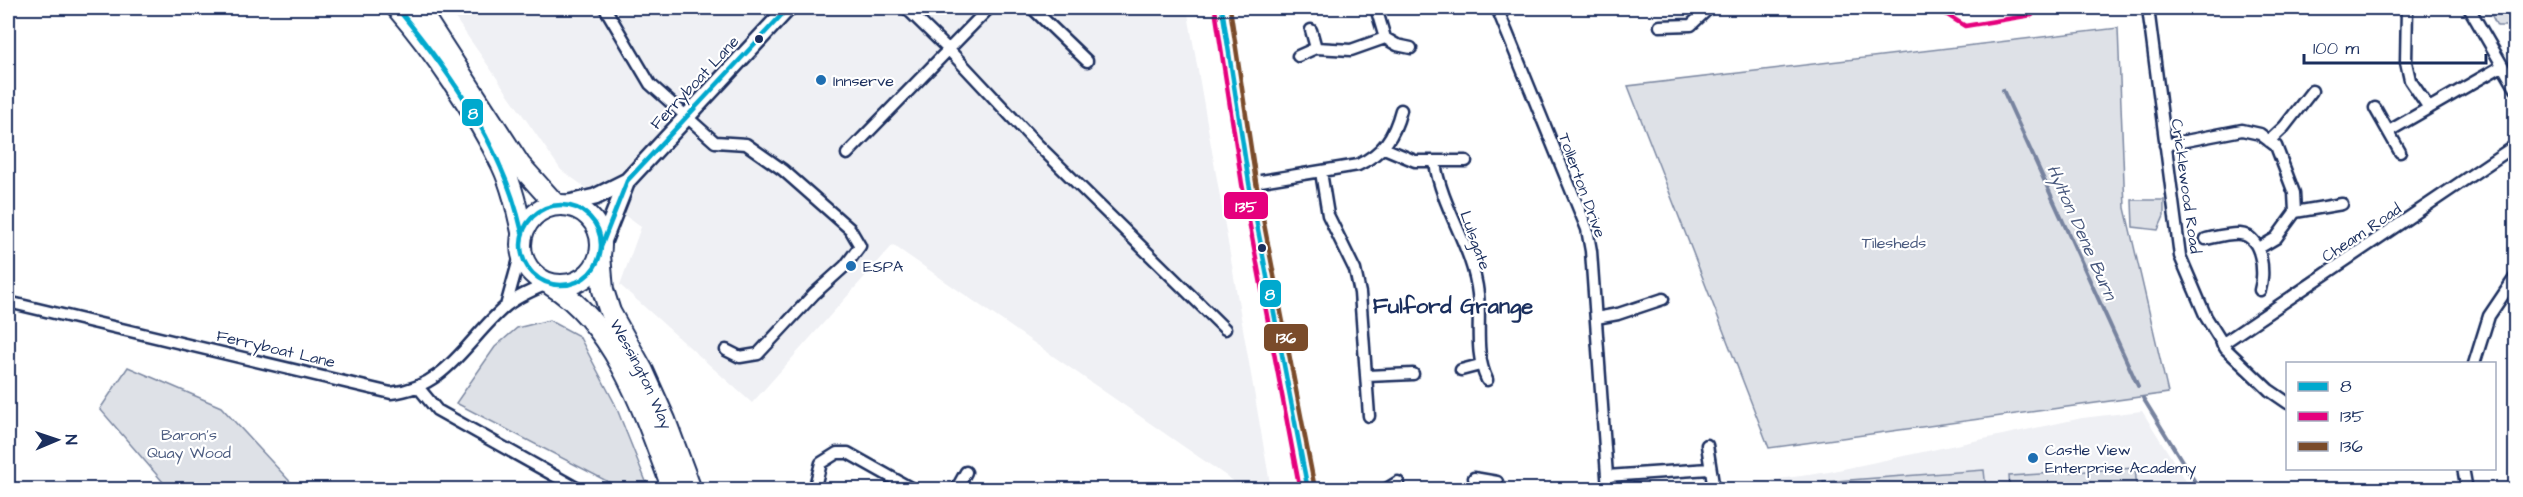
<svg xmlns="http://www.w3.org/2000/svg" width="2523" height="497" font-family="'Architects Daughter',sans-serif">
  <style>
    .built { fill: #eff0f4 }
    .green { fill: #dee1e7; stroke: #7c88a2; stroke-width: 1.5 }
    .lines { fill: none; stroke-linecap: round; stroke-linejoin: round }
    .stream { stroke: #77839f; stroke-width: 4 }
    .street-casing { stroke: #1b2f5e; stroke-width: 15 }
    .secondary-casing { stroke: #1b2f5e; stroke-width: 20 }
    .highway-casing { stroke: #1b2f5e; stroke-width: 24 }
    .street { stroke: #fff; stroke-width: 10 }
    .secondary { stroke: #fff; stroke-width: 15 }
    .highway { stroke: #fff; stroke-width: 20 }
    .bus-1-casing { stroke: #fff; stroke-width: 9 }
    .bus-2-casing { stroke: #fff; stroke-width: 9 }
    .bus-3-casing { stroke: #fff; stroke-width: 9 }
    .bus-1 { stroke: #00a9ce; stroke-width: 4.5 }
    .bus-2 { stroke: #e5007d; stroke-width: 4.5 }
    .bus-3 { stroke: #7a4b2a; stroke-width: 4.5 }
    .bus-dot { fill: #1b2f5e; stroke: #fff; stroke-width: 2 }
    .poi-dot { fill: #1f6fb2; stroke: #fff; stroke-width: 2 }
    .labels { text-anchor: middle; stroke-width: 4.5; stroke-linejoin: round; paint-order: stroke }
    .poi-label { font-size: 16px; fill: #1b2f5e; stroke: #fff; text-anchor: start }
    .street-label { font-size: 16px; fill: #1b2f5e; stroke: #fff }
    .park-label { font-size: 16px; fill: #4c5c80; stroke: #fff }
    .water-label { font-size: 18px; font-style: italic; fill: #49597e; stroke: #fff }
    .district-label { font-size: 22px; font-weight: bold; fill: #1b2f5e; stroke: #fff }
    .line-badge { stroke: #fff; stroke-width: 2 }
    .badge-label { font-size: 16px; text-anchor: middle; font-weight: bold; fill: #fff }
  </style>
  <rect width="100%" height="100%" fill="#fff"/>
  <filter id="ink" filterUnits="userSpaceOnUse"><feTurbulence type="fractalNoise" baseFrequency=".0167" numOctaves="2"/><feDisplacementMap in="SourceGraphic" scale="12" xChannelSelector="R" yChannelSelector="G"/><feConvolveMatrix kernelMatrix="1 2 1 2 8 2 1 2 1" color-interpolation-filters="sRGB"/></filter>
  <g filter="url(#ink)">
    <path class="built" d="M448,8H1187L1271,489H1245L893,245L752,403L620,285L641,227L561,170Z
      M2142,411L2191,489L1773,490L1772,480L1829,472L2082,418Z"/>
    <path class="green" d="M2488,8H2515V26H2497Z
      M2118,28L2125,208L2168,393L1769,448L1628,86Z
      M2132,200H2164V216L2158,230L2133,227Z
      M549,320L579,336L615,404L649,489H622L456,403L495,347L517,328Z
      M128,367L221,407L297,489H169L100,409Z
      M2135,468L2137,489H2010L2009,476Z
      M1984,470L1986,489H1824L1823,482Z"/>
    <g class="lines">
      <path class="stream" d="M2003,90L2138,386
        M2143,398L2200,490"/>
      <g class="street-casing">
        <path id="street" d="M605,8L650,84L715,142L746,144L783,170L850,229L860,246L845,266L814,294L758,354L740,357L726,350
          M906,8L949,50L1036,143L1225,329
          M1032,8L1087,61
          M1497,8L1587,229L1591,251L1608,490
          M1950,8L1965,19L2031,8
          M2148,8L2180,256L2206,317L2226,349L2269,390L2288,403
          M2407,8L2406,62L2410,80L2429,108
          M2469,8L2516,89
          M1660,26L1691,25L1709,8
          M1311,30L1316,48
          M1385,38L1397,45L1411,48
          M1298,56L1316,48L1351,50L1385,38L1376,8
          M2375,108L2400,152
          M2389,131L2502,66
          M2269,141L2284,127L2312,91
          M2165,145L2242,130L2260,134L2276,146L2294,193L2295,212L2276,238L2259,248
          M1384,148L1415,161H1466
          M847,154L989,8
          M1435,163C1442,209 1473,247 1478,294C1481,323 1474,352 1487,380
          M1321,172L1328,215L1355,270L1360,293L1369,416
          M1249,183L1358,165C1383,153 1394,137 1401,110
          M2295,212L2342,204
          M2206,239C2216,237 2229,233 2240,234C2263,236 2265,274 2260,290
          M8,302L391,393C448,387 467,339 506,306C518,296 533,290 547,284
          M506,306L521,252
          M1596,318L1618,314L1663,299
          M2222,344L2516,145
          M2474,364L2489,316L2516,276
          M1461,370L1480,365
          M1367,376L1413,374
          M418,387L437,410L580,490
          M1707,445L1714,490
          M2463,468L2467,490
          M1607,476L1709,469
          M1474,478L1497,482V490
          M814,490L821,463L837,453H848L914,490
          M956,490L966,472
          M1385,490L1398,482"/>
      </g>
      <g class="secondary-casing">
        <path id="secondary" d="M1222,8L1249,183L1308,490
          M560,205L595,197L627,181
          M601,247L627,181L788,8"/>
      </g>
      <g class="highway-casing">
        <g id="highway">
          <path d="M397,8C434,51 477,114 502,165C512,186 517,209 522,232"/>
          <path d="M418,8L520,165L556,205"/>
          <circle cx="561" cy="245" r="40"/>
          <path id="s1" d="M600,255L603,290L610,312L643,371L665,420L691,490"/>
          <path d="M551,285C617,325 647,420 673,490"/>
        </g>
      </g>
      <use href="#street" class="street"/>
      <use href="#secondary" class="secondary"/>
      <use href="#highway" class="highway"/>
      <g class="bus-1-casing">
        <path id="bus-1" d="M397,8C452,75 503,147 522,232
          M1222,8L1249,183L1308,490
          M521 245a40 40 0 1 1 80 0a40 40 0 1 1-80 0Z
          M601,247L627,181L788,8"/>
      </g>
      <g class="bus-2-casing">
        <path id="bus-2" d="M1215,9L1242,184L1300,490
          M1946,14L1965,26L2032,15"/>
      </g>
      <g class="bus-3-casing">
        <path id="bus-3" d="M1230,8L1256,182L1315,489"/>
      </g>
      <use href="#bus-1" class="bus-1"/>
      <use href="#bus-2" class="bus-2"/>
      <use href="#bus-3" class="bus-3"/>
    </g>
  </g>
  <g class="bus-dot">
    <circle cx="759" cy="39" r="5"/>
    <circle cx="1262" cy="248" r="5"/>
  </g>
  <g class="poi-dot">
    <circle cx="821" cy="80" r="6"/>
    <circle cx="851" cy="266" r="6"/>
    <circle cx="2033" cy="458" r="6"/>
  </g>
  <g class="labels">
    <g class="poi-label">
      <text x="833" y="86">Innserve</text>
      <text x="863" y="272">ESPA</text>
      <text x="2045" y="455">Castle View<tspan x="2045" dy="18">Enterprise Academy</tspan></text>
    </g>
    <g class="street-label">
      <text transform="translate(694 82) rotate(-47)" y="6">Ferryboat Lane</text>
      <text transform="translate(1583 185) rotate(70)" y="6">Tollerton Drive</text>
      <text transform="translate(2187 186) rotate(82)" y="6">Cricklewood Road</text>
      <text transform="translate(2361 232) rotate(-34)" y="6">Cheam Road</text>
      <text transform="translate(1476 240) rotate(70)" y="6">Lulsgate</text>
      <text transform="translate(276 348) rotate(13)" y="6">Ferryboat Lane</text>
      <text dy="6" stroke="none"><textPath href="#s1" startOffset="128">Wessington Way</textPath></text>
    </g>
    <g class="park-label">
      <text x="1894" y="248">Tilesheds</text>
      <text x="189" y="440">Baron's<tspan x="189" dy="18">Quay Wood</tspan></text>
    </g>
    <g class="water-label">
      <text transform="translate(2082 232) rotate(66)" y="6">Hylton Dene Burn</text>
    </g>
    <g class="district-label">
      <text x="1453" y="313">Fulford Grange</text>
    </g>
  </g>
  <g class="line-badge">
    <rect x="461" y="98" width="23" height="29" rx="6" fill="#00a9ce"/>
    <rect x="1223" y="191" width="46" height="29" rx="6" fill="#e5007d"/>
    <rect x="1259" y="279" width="23" height="29" rx="6" fill="#00a9ce"/>
    <rect x="1263" y="323" width="46" height="29" rx="6" fill="#7a4b2a"/>
  </g>
  <g class="badge-label">
    <text x="473" y="119">8</text>
    <text x="1246" y="212">135</text>
    <text x="1270" y="300">8</text>
    <text x="1286" y="343">136</text>
  </g>
  <rect width="2523" height="497" fill="none" stroke="#fff" stroke-width="30"/>
  <rect x="15" y="15" width="2493" height="467" fill="none" stroke="#1b2f5e" stroke-width="2" filter="url(#ink)"/>
  <rect x="2286" y="362" width="210" height="108" fill="#ffffff" stroke="#a4acbf" stroke-width="1.5"/>
  <rect x="2298" y="382" width="30" height="9" fill="#00a9ce" stroke="#a4acbf" stroke-width="1.5"/>
  <text x="2340" y="392" font-size="18" fill="#1b2f5e">8</text>
  <rect x="2298" y="412" width="30" height="9" fill="#e5007d" stroke="#a4acbf" stroke-width="1.5"/>
  <text x="2340" y="422" font-size="18" fill="#1b2f5e">135</text>
  <rect x="2298" y="442" width="30" height="9" fill="#7a4b2a" stroke="#a4acbf" stroke-width="1.5"/>
  <text x="2340" y="452" font-size="18" fill="#1b2f5e">136</text>
  <g transform="translate(57 440) rotate(88)" stroke="#ffffff" stroke-width="4.5" paint-order="stroke">
  <path d="M0-4.5L10 22L0 15L-10 22Z" fill="#1b2f5e"/>
  <text y="-9" font-size="16" font-weight="bold" text-anchor="middle" fill="#1b2f5e">N</text>
  </g>
  <path d="M2304 54v9h182v-9" fill="none" stroke="#1b2f5e" stroke-width="3"/>
  <text x="2313" y="54" font-size="18" fill="#1b2f5e" stroke="#ffffff" stroke-width="4.5" paint-order="stroke">100 m</text>
</svg>
